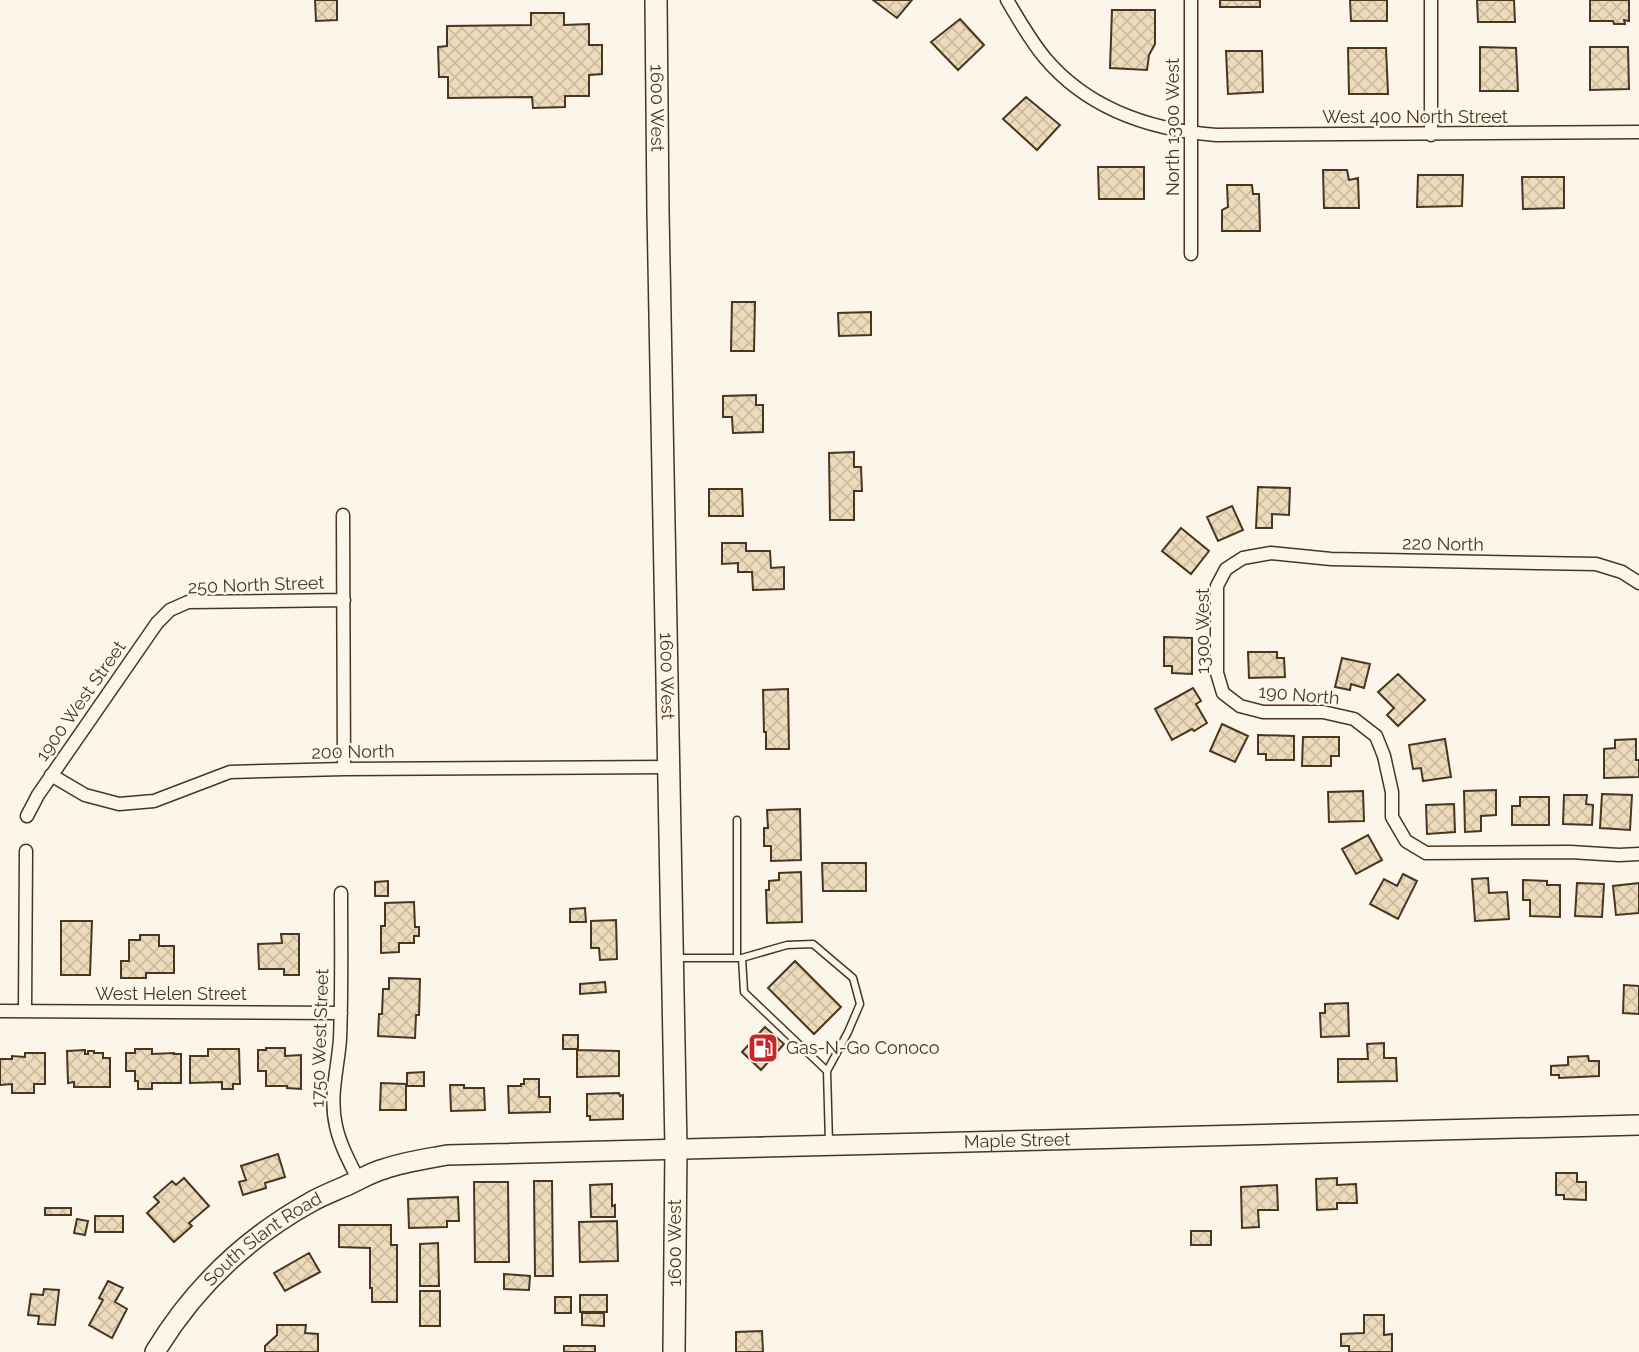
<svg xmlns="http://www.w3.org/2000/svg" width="1639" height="1352" font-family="Raleway,sans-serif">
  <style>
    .building { fill: url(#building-cross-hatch); stroke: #4a3520; stroke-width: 2 }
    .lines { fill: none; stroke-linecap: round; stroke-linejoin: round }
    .lane-casing { stroke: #4a3520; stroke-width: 9 }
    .street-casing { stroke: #4a3520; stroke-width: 15 }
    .secondary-casing { stroke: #4a3520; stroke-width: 22 }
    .primary-casing { stroke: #4a3520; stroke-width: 24 }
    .lane { stroke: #fbf6e9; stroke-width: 6 }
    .street { stroke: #fbf6e9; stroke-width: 12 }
    .secondary { stroke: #fbf6e9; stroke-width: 19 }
    .primary { stroke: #fbf6e9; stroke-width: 21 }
    .labels { text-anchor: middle; stroke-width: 5; stroke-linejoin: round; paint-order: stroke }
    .street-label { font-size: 18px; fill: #4a3520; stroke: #fbf6e9 }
    .poi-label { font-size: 18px; fill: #4a3520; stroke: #fbf6e9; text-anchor: start }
  </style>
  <defs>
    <pattern id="building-cross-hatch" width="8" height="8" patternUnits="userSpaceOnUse" patternTransform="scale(1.75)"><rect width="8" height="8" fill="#ecdcbc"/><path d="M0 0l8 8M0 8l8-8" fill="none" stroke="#ccbda1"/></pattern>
  </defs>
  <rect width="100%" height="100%" fill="#fbf6e9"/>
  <path class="building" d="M315,0H337V20L316,21Z
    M873,0H912L897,18Z
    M1220,0H1260V7H1220Z
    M1350,0H1387V21H1351Z
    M1477,0H1514L1515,22H1478Z
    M1590,0H1629V21L1624,20L1625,24H1614L1613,21H1590Z
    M1112,10H1155V44L1149,55L1147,70L1110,68Z
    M531,13H564V25L589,24V45H602V74L589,75V96H565V107L533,108L532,97L448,98V77H439L438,47L447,46V26L531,25Z
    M960,19L984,45L958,70L931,42Z
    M1480,47L1516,48L1518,91H1480Z
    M1590,47H1628L1629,89L1590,90Z
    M1348,48H1386L1388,94H1349Z
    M1226,51H1262L1263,92L1228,94Z
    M1026,97L1060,125L1037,150L1003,119Z
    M1098,167H1144V199H1099Z
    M1323,170H1347L1349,180L1358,178L1359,208H1324Z
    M1418,175H1463L1462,206L1417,207Z
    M1522,177H1564V208L1523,209Z
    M1227,185H1252L1253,194H1259L1260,231H1222V210L1228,207Z
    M732,302H755L754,351H731Z
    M871,312V335L839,336L838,313Z
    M756,395V405H763V432L733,433L732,417H723V396Z
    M854,452V467H861L862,491H854V520H830L829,453Z
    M1258,487L1290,488L1289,515L1272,514V528H1256Z
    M709,489H742L743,516H709Z
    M1232,506L1243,530L1218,541L1207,517Z
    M1181,528L1209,551L1191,574L1162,551Z
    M722,543H746V551H770L771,568L784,567V589L753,590L752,572H738V563L722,564Z
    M1164,637L1192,638V674L1172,673V666H1164Z
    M1248,652H1277V658H1284L1285,677L1249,678Z
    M1342,658L1370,664L1364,688L1351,684L1350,690L1335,687Z
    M1398,674L1425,700L1398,726L1387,715L1394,708L1378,692Z
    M1193,688L1201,701L1196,704L1207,723L1194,731L1192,729L1172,740L1155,709Z
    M788,689L789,749H766V732H764L763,690Z
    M1222,724L1248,736L1235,762L1210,751Z
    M1258,735L1294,736V760H1266V754H1258Z
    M1303,737H1339V756H1331V766H1302Z
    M1445,739L1451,777L1423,781L1421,768L1413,769L1409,745Z
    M1636,739V760H1639V777L1604,778V749L1615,748V740Z
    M1496,790V815L1481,816V831L1465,832L1464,791Z
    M1363,791L1364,821L1329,822L1328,792Z
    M1602,794L1632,795L1630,830L1600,828Z
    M1564,795H1587L1586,804L1593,805L1592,825L1563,824Z
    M1520,797H1549V825H1512V806H1520Z
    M1454,804L1455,832L1427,834L1426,805Z
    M800,809L801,860L771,861V846H764V828H768L767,810Z
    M1368,835L1382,860L1356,874L1342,849Z
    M822,863H866V891H823Z
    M801,872L802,922L767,923L766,890H769V881L779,880V873Z
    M1403,874L1417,881L1398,919L1370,904L1384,879L1397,886Z
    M1488,878L1489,893L1507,892L1509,919L1475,921L1472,879Z
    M1523,880L1547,881V885H1560V917L1530,916V900H1523Z
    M388,881V896H375V882Z
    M1577,883L1604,884L1602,917L1575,916Z
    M1639,883V913L1616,915L1613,886Z
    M414,902L415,927H419V936H414V943H399V952L381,953V926H385V903Z
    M585,908L586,922H570V909Z
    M616,920L617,959L600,960L599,948H591V921Z
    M61,921H92L90,975H61Z
    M281,934H299V975H284V969H259L258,944L282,943Z
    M140,935H159V946H174V973H146V978H121V961H129V940H140Z
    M795,961L841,1007L814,1034L768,988Z
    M389,978L420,979L419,1015H416L415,1038L378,1036L379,1014H382L383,989H389Z
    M605,982L606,992L580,994V984Z
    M1624,985L1639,986V1014L1623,1013Z
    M1348,1003L1349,1036L1321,1037L1320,1013H1325V1004Z
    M765,1027L784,1044L761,1070L742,1052Z
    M563,1035H578V1049H563Z
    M1384,1043V1058H1396L1397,1081L1338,1082V1059H1368L1367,1044Z
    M266,1048H285V1056L301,1055V1089L287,1088V1086H266V1071H258V1050H266Z
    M135,1049H152V1054L174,1053V1054H181V1083H152V1089H138V1081H135V1071H126V1053H135Z
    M208,1049H239L240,1084H233V1089H222V1082L190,1083V1056H208Z
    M85,1050V1054H88V1051H94V1053H103V1058H110V1087H74V1082L68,1083L67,1051Z
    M577,1050L619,1051V1076L577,1077Z
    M25,1053H45V1084H34V1093H12V1084L0,1085V1059H12V1056L25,1057Z
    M1588,1056L1589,1061H1599V1076L1559,1078V1075H1551V1066L1568,1065V1057Z
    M424,1072V1086H407V1073Z
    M524,1079H539V1097H550V1112L509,1113L508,1086H521V1084H524Z
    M381,1083L406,1084V1110H380Z
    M450,1085H464V1088H484L485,1110L451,1111Z
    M619,1093L620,1096L623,1095V1119L590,1120V1116H587V1094Z
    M278,1154L285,1177L265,1183L266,1188L243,1195L239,1182L246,1180L241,1166Z
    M1556,1173H1577V1182H1586V1200L1564,1199V1195H1556Z
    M184,1178L209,1206L189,1223L192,1226L174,1242L147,1213L159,1202L154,1197L172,1181L176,1185Z
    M1337,1178V1185L1356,1184L1357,1203H1337V1209L1317,1210L1316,1179Z
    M534,1181H552L553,1276H535Z
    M474,1182H508L509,1262H475Z
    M612,1184V1206L615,1205V1217H591L590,1185Z
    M1277,1185L1278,1210H1258L1259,1227L1242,1228L1241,1187Z
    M458,1197L459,1221H447V1227L409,1228L408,1199Z
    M45,1208H71V1215H45Z
    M95,1216H123V1232H95Z
    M77,1219L88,1221L85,1235L74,1233Z
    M617,1221L618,1261L580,1262L579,1222Z
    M339,1225H391V1245H397V1302H372V1288H370V1248L339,1247Z
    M1191,1231H1211V1245H1191Z
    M438,1243L439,1286H420V1244Z
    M309,1253L320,1272L285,1291L274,1273Z
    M504,1274L530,1276L529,1290L504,1289Z
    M108,1281L123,1288L115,1302L127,1309L112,1338L89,1325L103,1300L99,1298Z
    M44,1289L59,1290L55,1325L38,1324L39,1316L28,1315L31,1294L43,1295Z
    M420,1291H440V1326H420Z
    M580,1295H607V1312H580Z
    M555,1297H571V1313H555Z
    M582,1313H604V1326L582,1325Z
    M1364,1315H1384V1335L1392,1334V1352H1349V1346H1341V1334L1364,1333Z
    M277,1325H306L305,1333L318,1334V1352H265V1346L277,1335Z
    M762,1331L763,1352H736V1332Z
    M564,1346H595V1352H564Z"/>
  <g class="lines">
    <g class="lane-casing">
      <path id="lane" d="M737,820V958
        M677,958H742L787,945L813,944L853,978L860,1004L848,1032L827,1071L829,1143
        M742,958L744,992L827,1071"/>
    </g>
    <g class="street-casing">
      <path id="street" d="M1007,0C1019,20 1030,40 1045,58C1088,109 1152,130 1216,135L1639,132
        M1191,0V254
        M1431,0V135
        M343,515L344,769
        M1639,583L1622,572L1596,564L1331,559L1271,553L1243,558L1226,569L1217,586V673L1223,693L1240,706L1263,712H1323L1354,719L1376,736L1384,756L1392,792V817L1406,841L1426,853L1570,852L1619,855L1639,854
        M51,775L85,795L119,804L154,801L230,772L344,769L668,767
        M27,816L38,795L157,623L170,610L188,602L344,600
        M341,893C341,941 342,990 340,1039C338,1068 329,1096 336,1126C340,1145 350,1163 359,1181
        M25,1010L26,851
        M0,1011L341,1013"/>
    </g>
    <g class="secondary-casing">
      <g id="secondary">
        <path id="s1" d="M155,1352C193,1289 246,1238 311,1202C323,1195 337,1190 350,1184C361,1179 372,1172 384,1169C404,1162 426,1159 447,1155L1639,1125"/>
      </g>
    </g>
    <g class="primary-casing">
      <g id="primary">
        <path id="s2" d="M656,0L658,211L676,1148L674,1352"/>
      </g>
    </g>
    <use href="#lane" class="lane"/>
    <use href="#street" class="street"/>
    <use href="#secondary" class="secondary"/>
    <use href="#primary" class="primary"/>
  </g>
  <defs>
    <g id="fuel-square" transform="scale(1.575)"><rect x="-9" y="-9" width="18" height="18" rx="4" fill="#c62828" stroke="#fbf6e9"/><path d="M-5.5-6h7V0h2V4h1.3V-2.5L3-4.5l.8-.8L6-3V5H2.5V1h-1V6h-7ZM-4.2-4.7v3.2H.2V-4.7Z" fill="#fff"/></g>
  </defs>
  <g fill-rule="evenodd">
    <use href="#fuel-square" x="763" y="1048"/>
  </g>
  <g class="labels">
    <g class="street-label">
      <text dy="6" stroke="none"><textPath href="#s2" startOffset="108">1600 West</textPath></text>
      <text x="1415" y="123">West 400 North Street</text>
      <text transform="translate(1173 127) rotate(-90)" y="6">North 1300 West</text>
      <text transform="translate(1443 544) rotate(1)" y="6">220 North</text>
      <text transform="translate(256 585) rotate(-2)" y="6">250 North Street</text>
      <text transform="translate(1203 631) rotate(-90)" y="6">1300 West</text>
      <text dy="6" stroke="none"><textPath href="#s2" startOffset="676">1600 West</textPath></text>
      <text transform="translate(1299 695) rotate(5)" y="6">190 North</text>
      <text transform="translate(81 701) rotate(-55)" y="6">1900 West Street</text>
      <text transform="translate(353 752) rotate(-1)" y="6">200 North</text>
      <text x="171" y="1000">West Helen Street</text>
      <text transform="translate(320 1038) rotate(-88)" y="6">1750 West Street</text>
      <text dy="6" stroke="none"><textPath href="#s1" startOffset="934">Maple Street</textPath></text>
      <text dy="6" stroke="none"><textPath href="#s1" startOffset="158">South Slant Road</textPath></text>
      <text transform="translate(675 1243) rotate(-90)" y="6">1600 West</text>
    </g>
    <g class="poi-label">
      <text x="786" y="1054">Gas-N-Go Conoco</text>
    </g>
  </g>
</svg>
